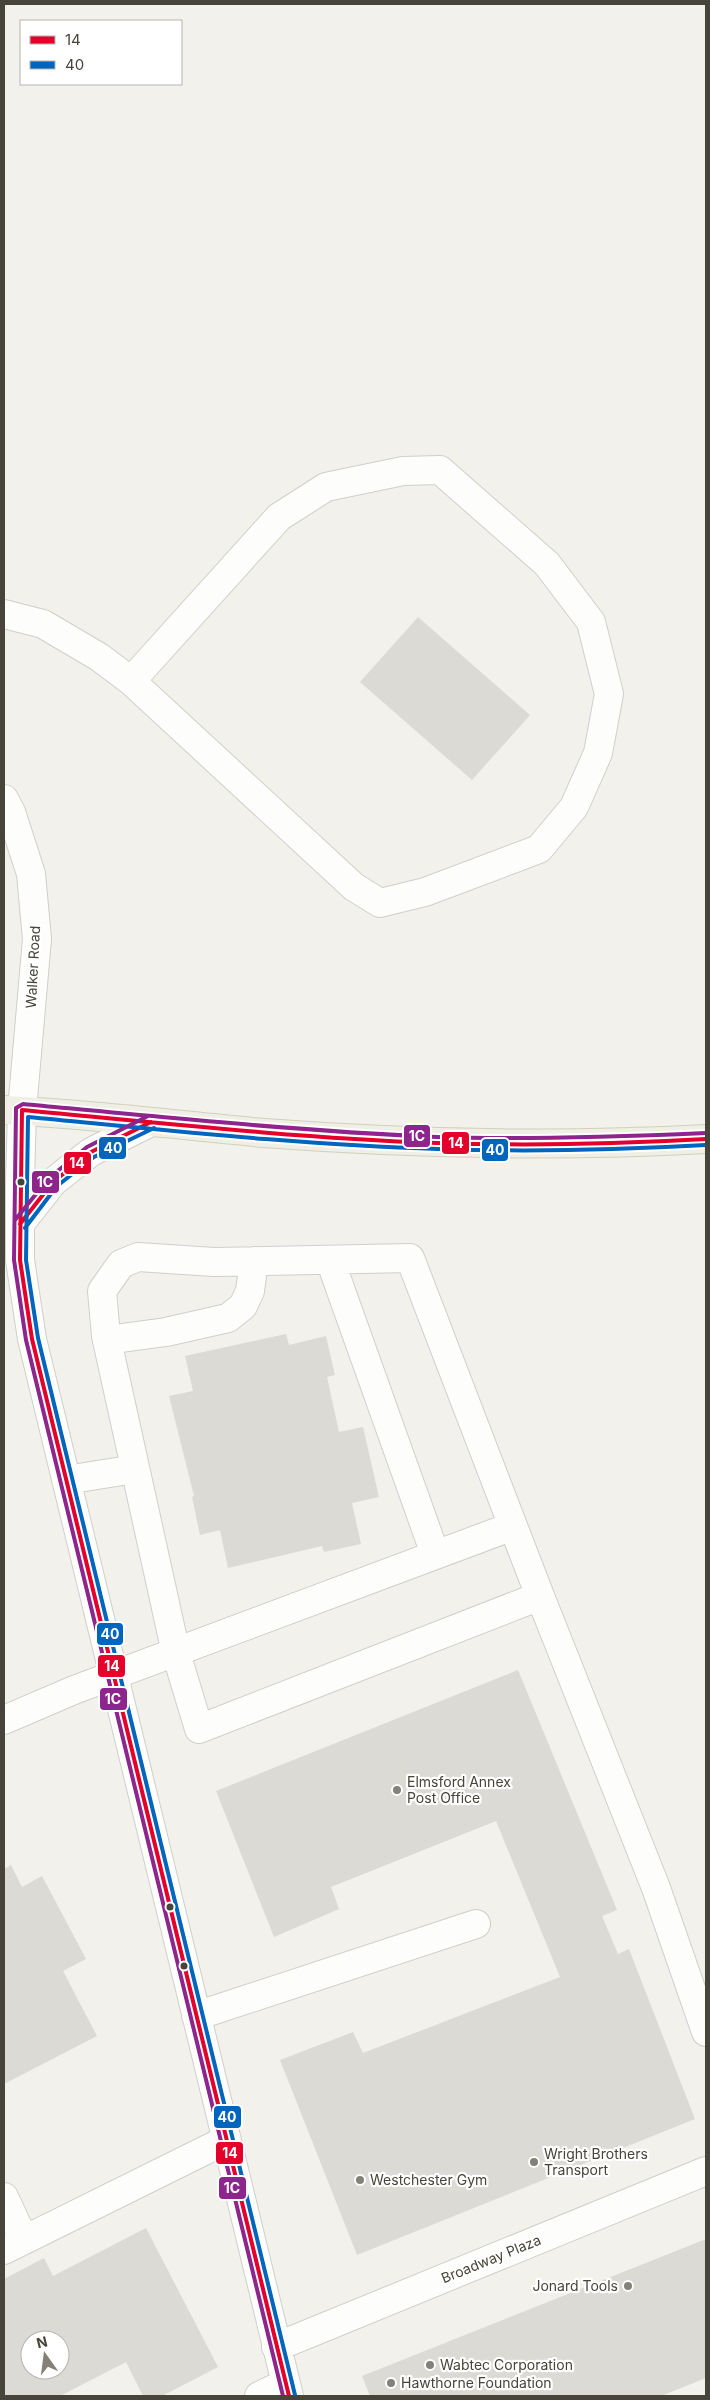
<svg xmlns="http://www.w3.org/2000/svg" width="710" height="2400" font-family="Inter,sans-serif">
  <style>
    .building { fill: #dcdad5; fill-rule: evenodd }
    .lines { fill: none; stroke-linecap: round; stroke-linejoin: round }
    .minor-casing { stroke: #d0cfca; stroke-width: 30 }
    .major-casing { stroke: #d2cfbc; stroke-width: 30 }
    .minor { stroke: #fdfdfc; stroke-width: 28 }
    .major { stroke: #f0efe5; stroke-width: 28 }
    .bus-1-casing { stroke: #fff; stroke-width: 8 }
    .bus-2-casing { stroke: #fff; stroke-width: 8 }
    .bus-3-casing { stroke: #fff; stroke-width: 8 }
    .bus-1 { stroke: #e4002b; stroke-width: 4 }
    .bus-2 { stroke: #0065bd; stroke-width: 4 }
    .bus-3 { stroke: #8e258c; stroke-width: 4 }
    .bus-dot { fill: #474439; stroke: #fff; stroke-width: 2 }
    .poi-dot { fill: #838178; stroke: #fff; stroke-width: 2 }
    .labels { text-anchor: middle; stroke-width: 4.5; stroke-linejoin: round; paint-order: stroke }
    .street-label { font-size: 14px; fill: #474439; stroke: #fff }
    .poi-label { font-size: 14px; fill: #474439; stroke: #fff; text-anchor: start }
    .line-badge { stroke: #fff; stroke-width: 2 }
    .badge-label { font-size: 14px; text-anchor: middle; font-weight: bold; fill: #fff }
  </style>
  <rect width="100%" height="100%" fill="#f2f1ec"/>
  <path class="building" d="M418,617L530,715L472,780L360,682Z
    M286,1334L289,1345L326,1336L335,1375L327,1377L339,1432L363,1427L379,1497L352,1503L361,1544L324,1552L322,1546L228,1568L220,1530L200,1535L192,1497L194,1496L169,1396L193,1391L185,1356Z
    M518,1670L617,1910L602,1916L618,1954L629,1949L695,2119L357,2255L280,2060L353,2032L363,2053L560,1977L496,1821L331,1887L339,1909L274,1937L216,1791Z
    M11,1865L22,1887L42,1876L86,1959L63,1971L97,2036L4,2084V1869Z
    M146,2228L218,2367L162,2396H143L126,2362L60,2396H4V2279L44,2258L53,2276ZM30,2340H60V2370H30Z
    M706,2239V2378L661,2396H370L362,2376Z"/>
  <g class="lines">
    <g class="minor-casing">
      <path id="minor" d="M4,614L43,624L99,657L131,681L354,887L380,903L425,892L539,849L574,807L598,753L609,694L591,622L547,564L440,470L403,471L326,487L279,517L131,681
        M4,799L11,812L31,874L37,939L22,1110L20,1182V1260L32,1339L289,2396
        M20,1224L53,1182L91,1152L151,1122
        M330,1260L435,1554
        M107,1340L166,1332L228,1318L243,1306L250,1291L254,1261
        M66,1480L135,1469
        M540,1596L656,1888L706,2032
        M4,1720L74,1690L513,1526L540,1596L199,1729L176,1653L106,1336L102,1291L121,1264L138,1257L214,1262L410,1258L513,1526
        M196,2016L476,1924
        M4,2197L24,2240
        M4,2250L226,2140
        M276,2347L706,2171
        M259,2396L286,2383"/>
    </g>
    <g class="major-casing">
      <path id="major" d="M4,1110C91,1114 177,1125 264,1133C411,1144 559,1147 706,1139"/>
    </g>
    <use href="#minor" class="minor"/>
    <use href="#major" class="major"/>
    <g class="bus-1-casing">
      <path id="bus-1" d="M20,1224L53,1182L91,1152L151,1122
        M289,2396L32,1339L20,1260L22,1110C160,1123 298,1138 437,1143C527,1146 617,1144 706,1139"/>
    </g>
    <g class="bus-2-casing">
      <path id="bus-2" d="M25,1228L57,1186L94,1157L154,1128
        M295,2395L38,1338L26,1260L28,1117C165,1130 301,1145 438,1149C528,1152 617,1150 706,1145"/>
    </g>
    <g class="bus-3-casing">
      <path id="bus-3" d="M15,1220L49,1178L87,1147L148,1116
        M283,2396L26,1340L14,1260L16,1108L23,1104C161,1117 299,1131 437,1137C527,1140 616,1137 706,1133"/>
    </g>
    <use href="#bus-1" class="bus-1"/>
    <use href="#bus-2" class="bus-2"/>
    <use href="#bus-3" class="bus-3"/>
  </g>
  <g class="bus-dot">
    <circle cx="21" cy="1182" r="4.5"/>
    <circle cx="170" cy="1907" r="4.5"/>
    <circle cx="184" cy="1966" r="4.5"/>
  </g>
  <g class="poi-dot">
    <circle cx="397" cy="1790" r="5"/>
    <circle cx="534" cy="2162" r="5"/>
    <circle cx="360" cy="2180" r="5"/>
    <circle cx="628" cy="2286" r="5"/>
    <circle cx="430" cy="2365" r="5"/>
    <circle cx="391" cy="2383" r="5"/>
  </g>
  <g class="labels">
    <g class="street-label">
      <text transform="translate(33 967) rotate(-87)" y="5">Walker Road</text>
      <text transform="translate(491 2259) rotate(-22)" y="5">Broadway Plaza</text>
    </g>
    <g class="poi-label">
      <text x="407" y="1787">Elmsford Annex<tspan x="407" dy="16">Post Office</tspan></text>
      <text x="544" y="2159">Wright Brothers<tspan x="544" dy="16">Transport</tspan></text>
      <text x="370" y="2185">Westchester Gym</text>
      <text x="618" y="2291" text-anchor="end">Jonard Tools</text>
      <text x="440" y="2370">Wabtec Corporation</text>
      <text x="401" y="2388">Hawthorne Foundation</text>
    </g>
  </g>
  <g class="line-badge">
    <rect x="403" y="1124" width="28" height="24" rx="5" fill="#8e258c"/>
    <rect x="441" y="1131" width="29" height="24" rx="5" fill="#e4002b"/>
    <rect x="98" y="1136" width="29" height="24" rx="5" fill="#0065bd"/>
    <rect x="481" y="1138" width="28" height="24" rx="5" fill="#0065bd"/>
    <rect x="63" y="1151" width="29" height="24" rx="5" fill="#e4002b"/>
    <rect x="31" y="1170" width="29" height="24" rx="5" fill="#8e258c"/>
    <rect x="96" y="1622" width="28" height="24" rx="5" fill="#0065bd"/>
    <rect x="97" y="1654" width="29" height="24" rx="5" fill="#e4002b"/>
    <rect x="99" y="1687" width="29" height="24" rx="5" fill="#8e258c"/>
    <rect x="213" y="2105" width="29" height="24" rx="5" fill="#0065bd"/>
    <rect x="215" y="2141" width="29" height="24" rx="5" fill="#e4002b"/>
    <rect x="218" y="2176" width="29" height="24" rx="5" fill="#8e258c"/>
  </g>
  <g class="badge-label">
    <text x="417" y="1141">1C</text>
    <text x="456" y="1148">14</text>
    <text x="113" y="1153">40</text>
    <text x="495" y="1155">40</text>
    <text x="77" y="1168">14</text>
    <text x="45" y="1187">1C</text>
    <text x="110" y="1639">40</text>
    <text x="112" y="1671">14</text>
    <text x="113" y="1704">1C</text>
    <text x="227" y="2122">40</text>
    <text x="230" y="2158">14</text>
    <text x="232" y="2193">1C</text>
  </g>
  <rect width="710" height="2400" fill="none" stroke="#474439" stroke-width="10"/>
  <rect x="20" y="20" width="162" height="65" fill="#ffffff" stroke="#b5b4b0"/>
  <rect x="30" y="36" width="25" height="8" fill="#e4002b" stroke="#b5b4b0"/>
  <text x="65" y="45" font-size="15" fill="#474439">14</text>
  <rect x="30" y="61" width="25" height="8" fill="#0065bd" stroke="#b5b4b0"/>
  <text x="65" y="70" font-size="15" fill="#474439">40</text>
  <g transform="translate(45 2355) rotate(346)"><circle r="24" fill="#ffffff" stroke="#b5b4b0"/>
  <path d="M0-4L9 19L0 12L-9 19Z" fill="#838178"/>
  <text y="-8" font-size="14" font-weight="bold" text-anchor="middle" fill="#474439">N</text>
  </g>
</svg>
